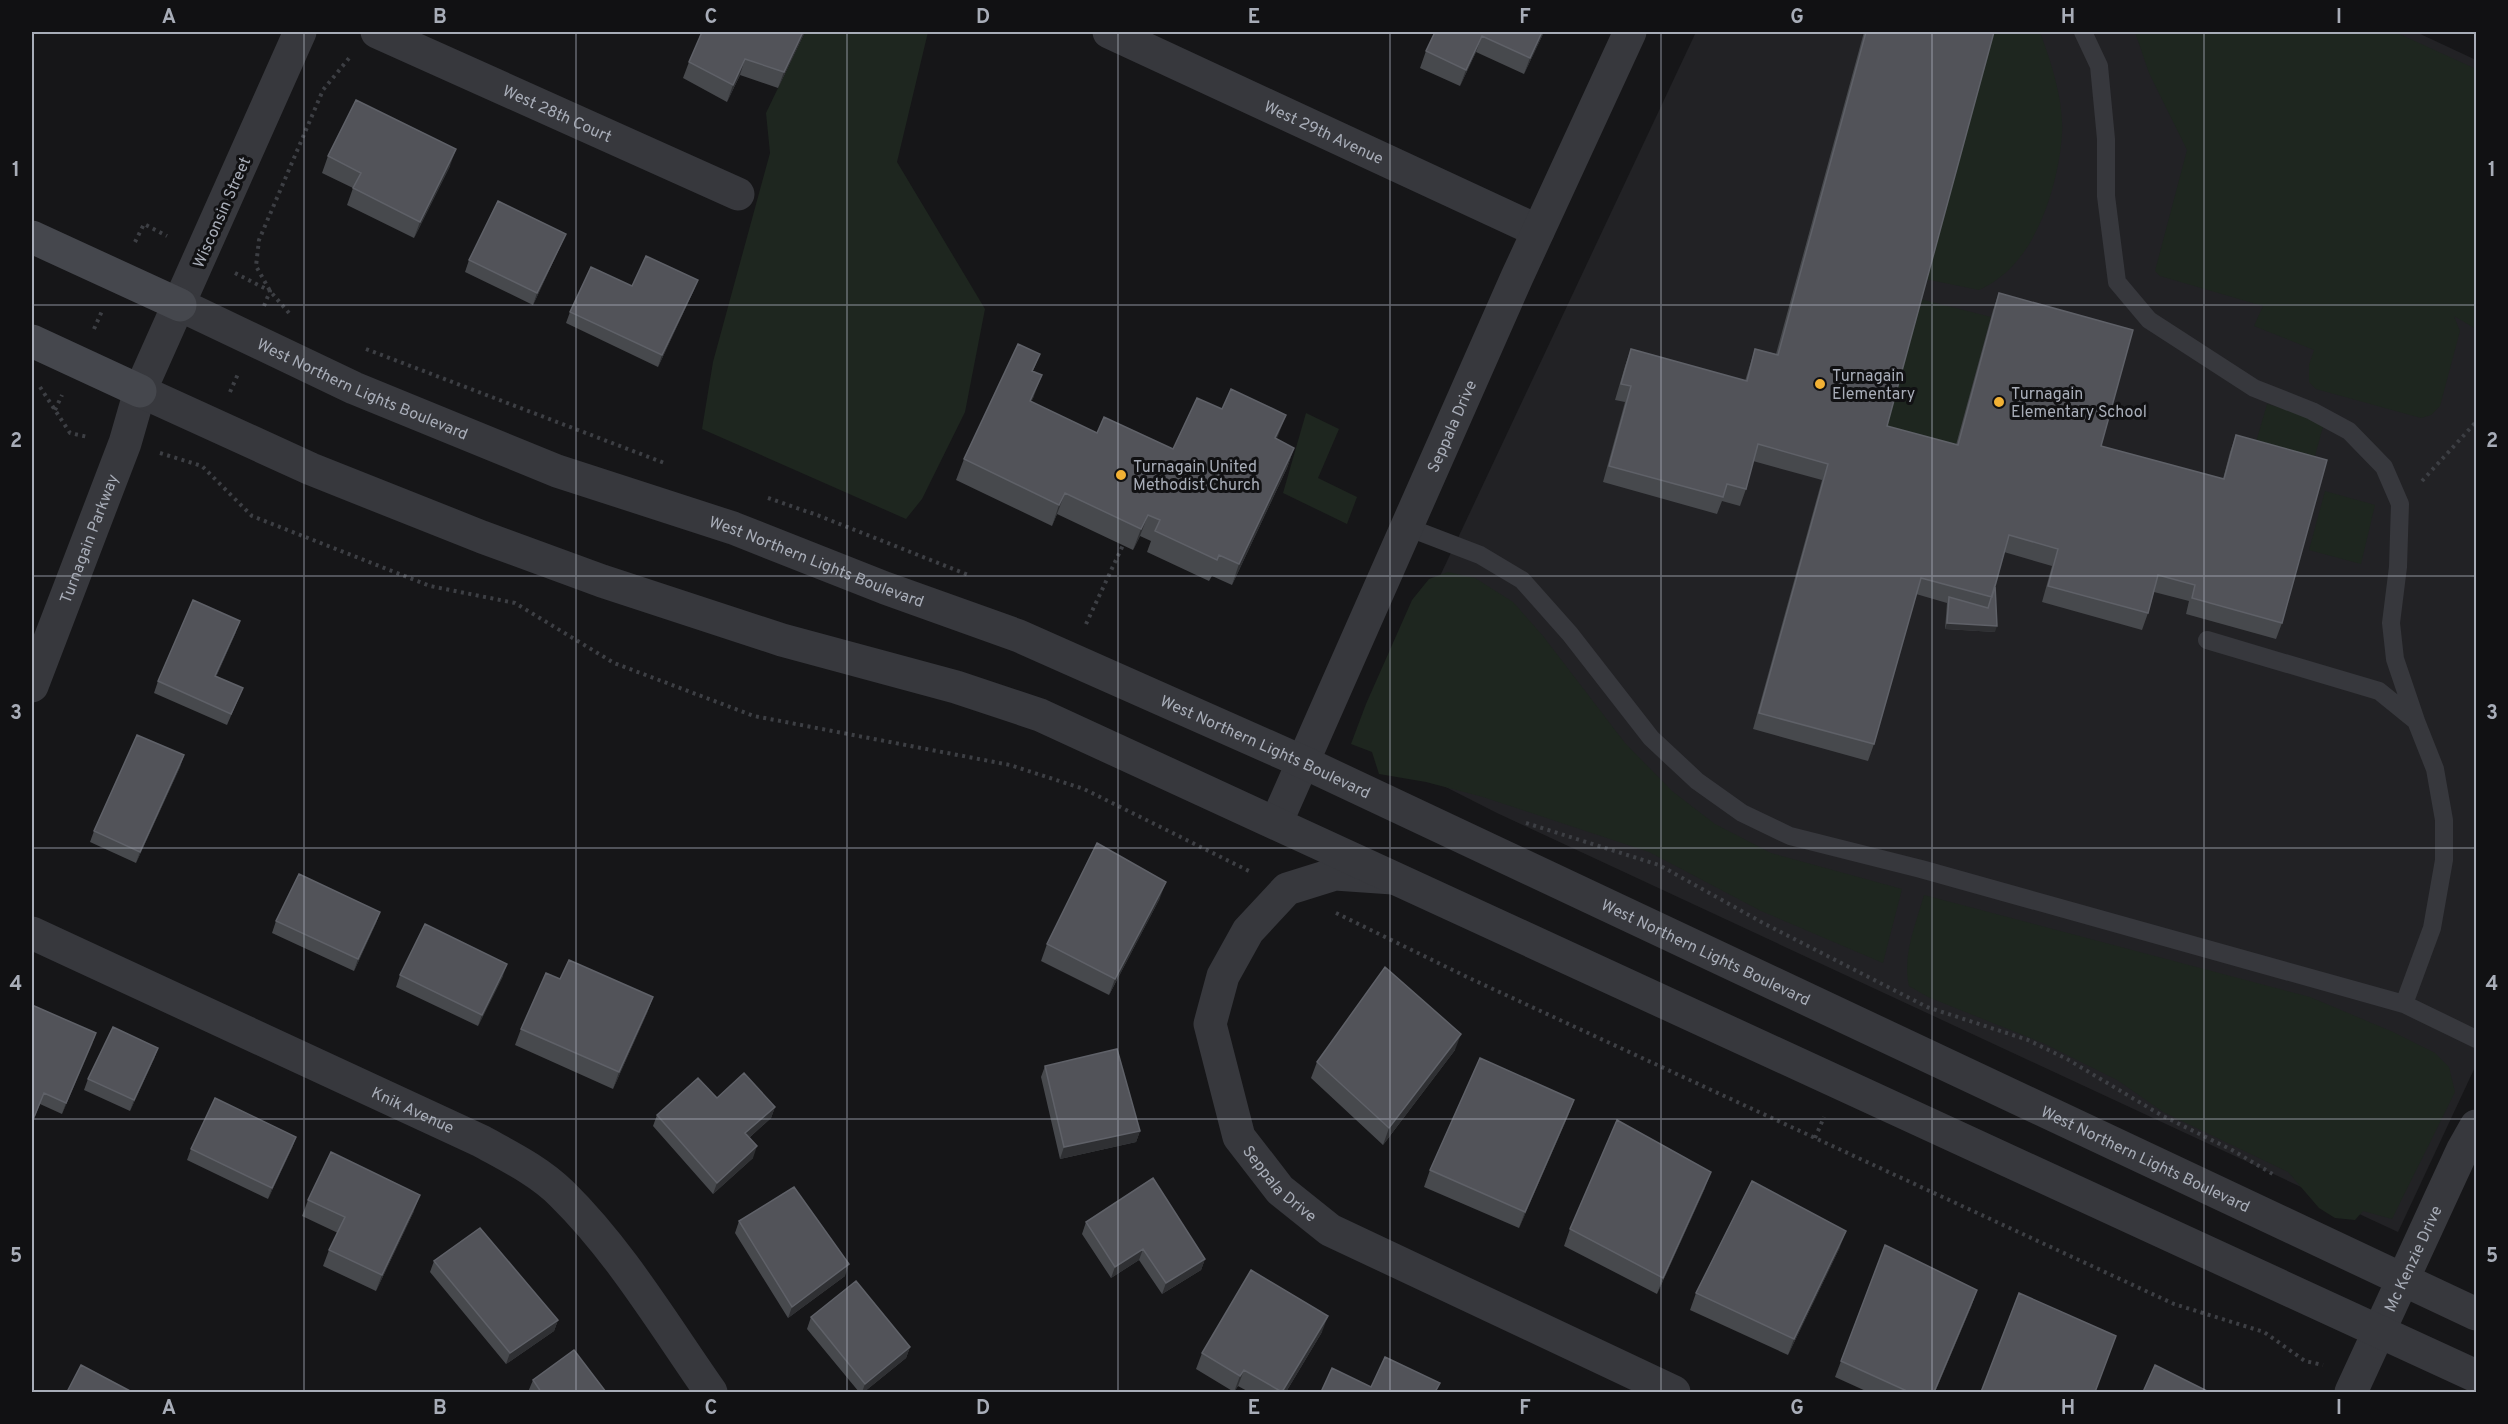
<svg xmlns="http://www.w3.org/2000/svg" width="2508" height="1424" font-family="Overpass,sans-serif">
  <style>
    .built { fill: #222225 }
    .green { fill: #1e261f }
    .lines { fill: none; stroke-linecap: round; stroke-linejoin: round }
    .path { stroke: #3d3f44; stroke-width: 4; stroke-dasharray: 3 4.5; stroke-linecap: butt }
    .service { stroke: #37383d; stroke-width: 18 }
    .minor { stroke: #37383d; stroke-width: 33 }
    .tertiary { stroke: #37383d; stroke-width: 33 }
    .secondary { stroke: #45474d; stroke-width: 33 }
    .wall { fill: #47494d }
    .shaded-wall { fill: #2f3033 }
    .building { fill: #525359; stroke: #5f6168; stroke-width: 1.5 }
    .grid { fill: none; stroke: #a8adb8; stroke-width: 1.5; stroke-opacity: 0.55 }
    .poi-dot { fill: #f2b134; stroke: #111113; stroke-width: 2 }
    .labels { text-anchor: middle; stroke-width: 6; stroke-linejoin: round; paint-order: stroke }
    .street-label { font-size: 16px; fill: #a8adb8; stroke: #111113 }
    .poi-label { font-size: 16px; fill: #a8adb8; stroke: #111113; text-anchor: start }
    .neatline { fill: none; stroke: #a8adb8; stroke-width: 2 }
    .grid-label { font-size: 20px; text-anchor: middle; font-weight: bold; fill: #a8adb8 }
  </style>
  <rect width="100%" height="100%" fill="#161618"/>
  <path class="built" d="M1696,32H2416L2476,60V1065L2398,1232L1497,813L1361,744Z"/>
  <path class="green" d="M805,32H928L897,162L985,309L965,412L922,499L906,519L702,429L713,362L770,153L766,113Z
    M1993,32H2039L2041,35C2052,64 2064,103 2062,134C2059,181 2039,249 1999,278C1993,283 1986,286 1979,290L1925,279Z
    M2135,32H2395L2476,69V329L2454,316L2460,331L2440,406L2431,415L2421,418L2316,389L2309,382V365L2314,350L2254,326L2263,306L2160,276L2155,271L2187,150L2149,73Z
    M1920,299L1991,317L1952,462L1881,442Z
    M2267,404L2325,420L2312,466L2254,449Z
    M1306,413L1339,429L1318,478L1357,497L1347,524L1283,493Z
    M2325,491L2375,505L2361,564L2309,550Z
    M1448,572L1475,578L1513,602L1543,636L1625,743L1672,791L1715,824L1771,853L1902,889L1883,963L1761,911L1649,852L1483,797L1426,782L1379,774L1372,752L1351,744L1366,704L1412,600L1429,579Z
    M1924,895L2310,997L2393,1032L2435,1053L2449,1067L2455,1092L2392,1219L2363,1211L2355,1220L2335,1218L2319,1208L2288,1172L2163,1112L2117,1080L2045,1044L1928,997L1909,986C1902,955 1916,924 1924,895Z"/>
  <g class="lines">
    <path class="path" d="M135,242L144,224L167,236
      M235,273L270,291L264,306
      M289,313L270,291L256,266L259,240L323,90L350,57
      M94,329L102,311
      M366,349L667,464
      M40,387L70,433L88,437
      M230,392L238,374
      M55,410L62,395
      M160,453L202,466L252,516L430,586L515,603L614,663L754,716L1010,765L1084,789L1251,872
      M2422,481L2476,422
      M768,498L817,515L971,576
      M1086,624L1123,545
      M1526,823L1659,865L1765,924L1927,1007L2028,1040L2067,1059L2161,1115L2232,1150L2276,1176
      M1336,913L1467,977L2174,1304L2264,1332L2305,1361L2323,1365
      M1815,1138L1824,1117"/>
    <path class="service" d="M2083,32L2099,66L2106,139V196L2117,282L2149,320L2254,388L2312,411L2349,431L2384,467L2400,504L2398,567L2391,623L2395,659L2416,721
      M1407,527L1480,555L1522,580L1570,634L1651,738L1697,781L1742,813L1790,836L1921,869L2404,1004L2476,1039
      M2207,640L2379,691L2416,721L2435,769L2444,820V860L2432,928L2404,1004"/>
    <g class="minor">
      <path id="s1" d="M377,32L738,194"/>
      <path id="s2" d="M1109,32L1538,231"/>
      <path id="s3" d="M32,686L125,443L140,391"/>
      <path id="s4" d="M1276,823L1517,277L1630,32"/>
      <path id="s5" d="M1393,878L1335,874L1287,889L1248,931L1223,976L1210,1024L1239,1137L1280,1190L1330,1230L1674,1392"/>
      <path id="s6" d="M32,933L481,1141C508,1156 539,1171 562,1194C620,1251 664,1325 711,1392"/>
      <path id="s7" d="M2351,1392L2463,1149L2476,1126"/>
    </g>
    <g class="tertiary">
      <path d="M300,32L140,391L311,469L482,537L602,581L782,640L956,687L1040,715L2476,1376"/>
      <path id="s8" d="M180,305L354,388L557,471L733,528L885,588L1019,636L1303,762L2476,1314"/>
    </g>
    <path class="secondary" d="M32,237L180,305
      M32,341L140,391"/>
  </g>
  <path class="wall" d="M805,32L778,88L740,75L727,102L683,78L689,62Z
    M1435,32H1544L1524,74L1476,52L1460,86L1420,68L1426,51Z
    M1864,32H1994L1887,426L1956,445L1993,310L1999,293L2101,446L2223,479L2230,452L2236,435L2282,623L2276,639L2186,614L2189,601L2154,592L2148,613L2142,630L2042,602L2052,566L2004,552L1995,585V632L1945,629L1947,603L1916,594L1874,744L1868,761L1753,729L1822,480L1753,461L1746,489L1740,506L1722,501L1717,514L1603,482L1625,402L1615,400L1625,366L1631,349L1745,381L1755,349L1776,354Z
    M328,156L450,166L414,238L347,205L353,188L322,173Z
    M566,234L561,245L533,305L465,272L469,260Z
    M698,280L693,292L658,367L566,323L570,312L632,286Z
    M1040,354L1033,371L1034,396L1031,402L1097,433L1173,449L1277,439L1294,448L1287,468L1232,585L1212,576L1209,581L1147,552L1151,541L1140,536L1133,550L1057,514L1052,526L956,480L964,459Z
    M236,632L216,677L243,688L227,725L154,693L158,681Z
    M184,755L180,767L136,863L90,842L94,831Z
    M1160,898L1109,995L1041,961L1047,944Z
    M380,912L376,923L354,971L272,933L276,921Z
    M400,975L503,976L478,1026L396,987Z
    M560,979L653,997L647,1013L613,1089L515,1045L521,1029Z
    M32,1005L96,1033L62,1114L40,1104L32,1124Z
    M158,1048L154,1059L130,1111L84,1090L88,1079Z
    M1455,1050L1383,1145L1311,1078L1317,1062Z
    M1045,1066L1140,1131L1136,1142L1060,1159L1041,1077Z
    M717,1098L775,1107L771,1118L749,1138L753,1158L713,1194L653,1126L657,1115Z
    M1574,1100L1568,1116L1519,1228L1424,1187L1430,1170Z
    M296,1137L292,1148L268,1199L187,1160L191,1149Z
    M1705,1188L1657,1294L1564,1246L1570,1229Z
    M308,1200L414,1211L376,1291L323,1266L329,1250L338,1233L302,1216Z
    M739,1221L845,1276L788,1318L735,1233Z
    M1086,1222L1205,1259L1201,1270L1162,1294L1139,1260L1111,1278L1082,1234Z
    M1885,1245L1977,1290L1971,1307L1935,1392H1868L1835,1377Z
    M1840,1247L1788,1355L1690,1310L1696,1293Z
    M434,1261L558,1320L554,1331L506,1364L430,1272Z
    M811,1317L910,1347L906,1358L864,1392H859L807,1329Z
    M1322,1332L1286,1392H1249L1238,1386L1234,1392L1196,1369L1202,1353Z
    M533,1380L606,1392H528Z"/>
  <path class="shaded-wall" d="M803,32H805L778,88L784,72Z
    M1542,32H1544L1524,74L1530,58Z
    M1482,36L1476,52L1460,86L1466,70Z
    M745,59L740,75L727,102L733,85Z
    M456,149L450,166L414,238L420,222Z
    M566,234L561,245L533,305L537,293Z
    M698,280L693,292L658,367L662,355Z
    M1042,375L1034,396L1022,422L1030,401Z
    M1286,415L1278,436L1267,459L1275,438Z
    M1294,448L1287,468L1232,585L1239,564Z
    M1065,493L1057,514L1052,526L1059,505Z
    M1148,515L1140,536L1133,550L1141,529Z
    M240,621L236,632L211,688L215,676Z
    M1947,623L1997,626L1995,632L1945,629Z
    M184,755L180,767L136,863L140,852Z
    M1166,882L1160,898L1109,995L1115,979Z
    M380,912L376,923L354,971L358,959Z
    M507,964L503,976L478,1026L482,1015Z
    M653,997L647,1013L613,1089L619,1072Z
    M96,1033L92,1045L62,1114L66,1103Z
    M1461,1034L1455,1050L1383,1145L1389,1128Z
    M158,1048L154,1059L130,1111L134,1100Z
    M1574,1100L1568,1116L1519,1228L1525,1212Z
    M775,1107L771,1118L741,1145L745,1133Z
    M1140,1131L1136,1142L1060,1159L1064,1147Z
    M296,1137L292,1148L268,1199L272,1188Z
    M757,1146L753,1158L713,1194L717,1183Z
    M1711,1172L1705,1188L1657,1294L1663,1278Z
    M420,1195L414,1211L376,1291L382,1275Z
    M1846,1231L1840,1247L1788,1355L1794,1339Z
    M1143,1249L1139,1260L1111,1278L1115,1267Z
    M1205,1259L1201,1270L1162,1294L1166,1283Z
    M849,1264L845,1276L788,1318L792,1307Z
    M1977,1290L1971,1307L1935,1392H1934Z
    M1328,1316L1322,1332L1286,1392H1282Z
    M558,1320L554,1331L506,1364L510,1353Z
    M910,1347L906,1358L864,1392H862L865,1384Z
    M1244,1370L1238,1386L1234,1392L1240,1376Z"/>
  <path class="building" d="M702,32H803L784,72L745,59L733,85L689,62Z
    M1435,32H1542L1530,58L1482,36L1466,70L1426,51Z
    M1866,32H1994L1887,426L1958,445L1999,293L2133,330L2101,446L2224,479L2236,435L2327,460L2282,623L2192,598L2195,585L2158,575L2148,613L2048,586L2058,549L2009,535L1992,597L1921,578L1874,744L1759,713L1828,464L1758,444L1746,489L1727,484L1723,497L1609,466L1631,386L1621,384L1631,349L1747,381L1755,349L1778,355Z
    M356,100L456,149L420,222L353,188L361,173L328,156Z
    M498,201L566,234L537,293L469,260Z
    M646,256L698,280L662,355L570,312L591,267L632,286Z
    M1018,344L1040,354L1032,371L1042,375L1030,401L1097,433L1104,417L1173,449L1197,398L1222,409L1231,389L1286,415L1275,438L1294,448L1239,564L1219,555L1217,560L1155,531L1160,520L1148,515L1141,529L1065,493L1059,505L964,459Z
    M1995,585L1997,626L1947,623L1949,597L1988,608Z
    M193,600L240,621L215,676L243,688L231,714L158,681Z
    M137,735L184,755L140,852L94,831Z
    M1097,843L1166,882L1115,979L1047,944Z
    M299,874L380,912L358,959L276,921Z
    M425,924L507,964L482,1015L400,975Z
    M569,960L653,997L619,1072L521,1029L546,973L560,979Z
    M1385,967L1461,1034L1389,1128L1317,1062Z
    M32,1005L96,1033L66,1103L44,1093L34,1117L32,1115Z
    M113,1027L158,1048L134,1100L88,1079Z
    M1117,1049L1140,1131L1064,1147L1045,1066Z
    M1480,1058L1574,1100L1525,1212L1430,1170Z
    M744,1073L775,1107L745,1133L757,1146L717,1183L657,1115L698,1078L717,1098Z
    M215,1098L296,1137L272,1188L191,1149Z
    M1617,1120L1711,1172L1663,1278L1570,1229Z
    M331,1152L420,1195L382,1275L329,1250L345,1217L308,1200Z
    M1153,1178L1205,1259L1166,1283L1143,1249L1115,1267L1086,1222Z
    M1752,1181L1846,1231L1794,1339L1696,1293Z
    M794,1187L849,1264L792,1307L739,1221Z
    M480,1228L558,1320L510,1353L434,1261Z
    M1885,1245L1977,1290L1934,1392H1909L1841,1361Z
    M1251,1270L1328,1316L1282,1392L1244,1370L1240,1376L1202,1353Z
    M856,1281L910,1347L865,1384L811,1317Z
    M2019,1293L2116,1336L2095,1392H1981Z
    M574,1350L606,1392H541L533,1380Z
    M1385,1357L1440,1383L1435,1392H1321L1332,1368L1371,1387Z
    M81,1365L132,1392H67Z
    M2155,1365L2209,1392H2143Z"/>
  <path class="grid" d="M304,32V1392M576,32V1392M847,32V1392M1118,32V1392M1390,32V1392M1661,32V1392M1932,32V1392M2204,32V1392M32,305H2476M32,576H2476M32,848H2476M32,1119H2476"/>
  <g class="poi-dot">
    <circle cx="1820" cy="384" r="6"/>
    <circle cx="1999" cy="402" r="6"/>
    <circle cx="1121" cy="475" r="6"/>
  </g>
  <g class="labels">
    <g class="street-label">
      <text dy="6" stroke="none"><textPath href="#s1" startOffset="198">West 28th Court</textPath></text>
      <text dy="6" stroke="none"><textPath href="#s2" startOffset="237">West 29th Avenue</textPath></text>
      <text transform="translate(221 212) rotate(-66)" y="6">Wisconsin Street</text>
      <text dy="6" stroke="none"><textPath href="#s8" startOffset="201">West Northern Lights Boulevard</textPath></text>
      <text dy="6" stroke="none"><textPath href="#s4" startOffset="434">Seppala Drive</textPath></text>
      <text dy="6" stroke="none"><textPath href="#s3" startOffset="158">Turnagain Parkway</textPath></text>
      <text dy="6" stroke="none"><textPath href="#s8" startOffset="687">West Northern Lights Boulevard</textPath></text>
      <text dy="6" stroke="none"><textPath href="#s8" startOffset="1173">West Northern Lights Boulevard</textPath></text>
      <text dy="6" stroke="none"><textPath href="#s8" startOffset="1659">West Northern Lights Boulevard</textPath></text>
      <text dy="6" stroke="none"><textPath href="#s6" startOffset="420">Knik Avenue</textPath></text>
      <text dy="6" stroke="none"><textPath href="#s8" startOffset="2145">West Northern Lights Boulevard</textPath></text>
      <text dy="6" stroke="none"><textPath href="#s5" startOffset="446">Seppala Drive</textPath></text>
      <text dy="6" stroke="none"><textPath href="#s7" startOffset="147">Mc Kenzie Drive</textPath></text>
    </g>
    <g class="poi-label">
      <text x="1832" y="381">Turnagain<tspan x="1832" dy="18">Elementary</tspan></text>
      <text x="2011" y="399">Turnagain<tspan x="2011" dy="18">Elementary School</tspan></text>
      <text x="1133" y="472">Turnagain United<tspan x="1133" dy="18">Methodist Church</tspan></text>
    </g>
  </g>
  <rect width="2508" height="1424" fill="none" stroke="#111113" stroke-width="66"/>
  <rect x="33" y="33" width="2442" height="1358" class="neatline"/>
  <g class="grid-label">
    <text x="169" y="23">A</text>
    <text x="440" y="23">B</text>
    <text x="711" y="23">C</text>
    <text x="983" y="23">D</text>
    <text x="1254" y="23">E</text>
    <text x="1525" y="23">F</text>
    <text x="1797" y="23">G</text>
    <text x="2068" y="23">H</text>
    <text x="2339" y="23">I</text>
    <text x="16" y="176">1</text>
    <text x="2492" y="176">1</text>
    <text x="16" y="447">2</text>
    <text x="2492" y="447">2</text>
    <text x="16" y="719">3</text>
    <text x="2492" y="719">3</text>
    <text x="16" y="990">4</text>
    <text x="2492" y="990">4</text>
    <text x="16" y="1262">5</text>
    <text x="2492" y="1262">5</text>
    <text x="169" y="1414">A</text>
    <text x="440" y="1414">B</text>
    <text x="711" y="1414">C</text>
    <text x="983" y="1414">D</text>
    <text x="1254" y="1414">E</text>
    <text x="1525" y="1414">F</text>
    <text x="1797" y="1414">G</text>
    <text x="2068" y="1414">H</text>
    <text x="2339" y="1414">I</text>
  </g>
</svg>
